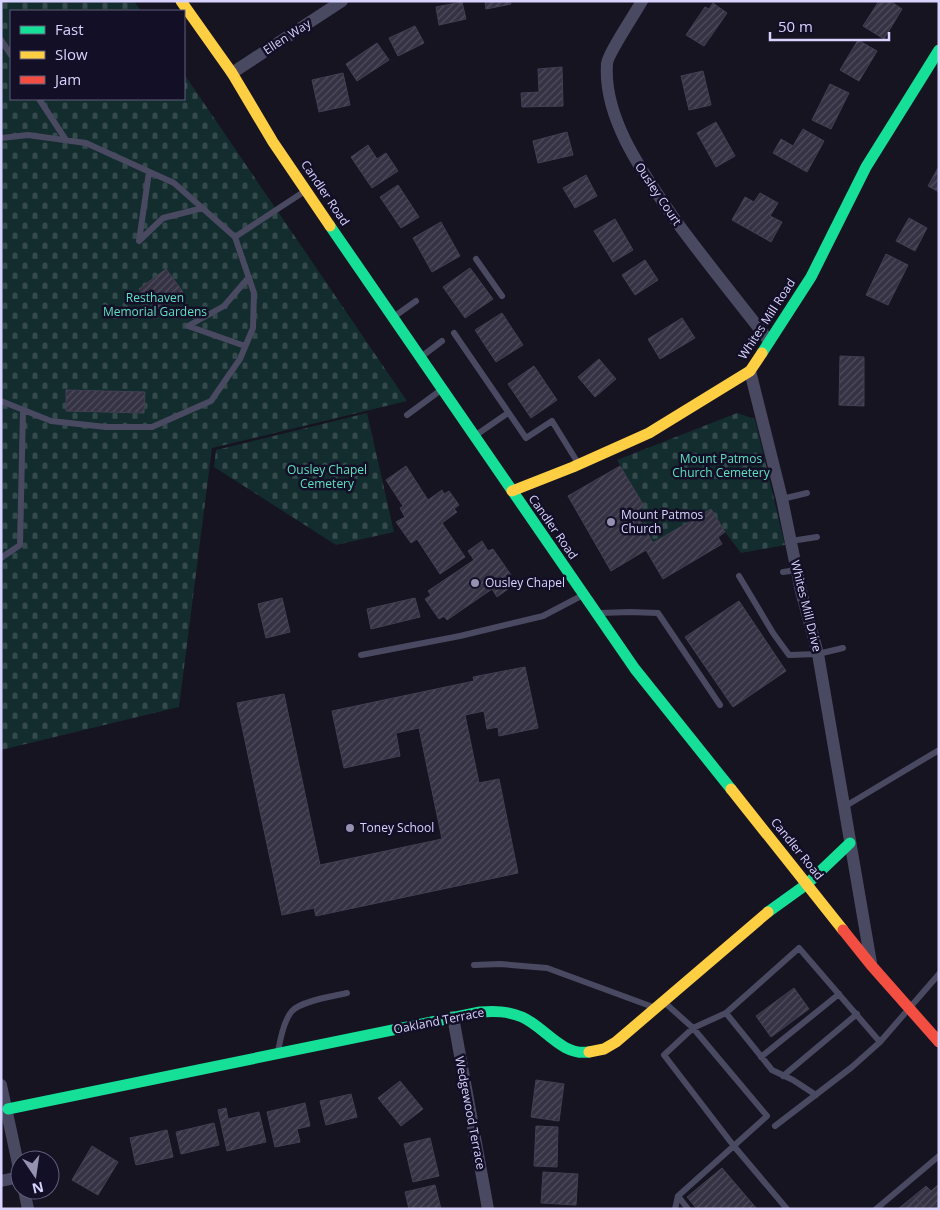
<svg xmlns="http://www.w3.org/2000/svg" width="940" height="1210" font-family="'Open Sans',sans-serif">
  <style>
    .cemetery { fill: url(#cemetery-stones) }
    .building { fill: url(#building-hatch); stroke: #433f54 }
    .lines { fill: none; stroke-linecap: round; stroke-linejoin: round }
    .lane { stroke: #4a4962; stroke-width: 6 }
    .street { stroke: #4a4962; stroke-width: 12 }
    .fast { stroke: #16e098; stroke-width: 11 }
    .slow { stroke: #ffcf43; stroke-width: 11 }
    .jam { stroke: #f24e42; stroke-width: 11 }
    .poi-dot { fill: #9591b1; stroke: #130f26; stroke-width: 2 }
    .labels { text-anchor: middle; stroke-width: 5; stroke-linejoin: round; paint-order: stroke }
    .street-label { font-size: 12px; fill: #d9d4ff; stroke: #130f26 }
    .park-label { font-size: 12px; fill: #5fe0c0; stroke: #130f26 }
    .poi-label { font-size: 12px; fill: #d9d4ff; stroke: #130f26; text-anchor: start }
  </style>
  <defs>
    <pattern id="cemetery-stones" width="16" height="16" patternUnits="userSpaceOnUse" patternTransform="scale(1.25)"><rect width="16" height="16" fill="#132c2d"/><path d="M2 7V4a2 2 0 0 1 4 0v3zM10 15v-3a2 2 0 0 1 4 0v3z" fill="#354a4c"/></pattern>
    <pattern id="building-hatch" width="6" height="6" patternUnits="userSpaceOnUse" patternTransform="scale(1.25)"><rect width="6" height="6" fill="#343243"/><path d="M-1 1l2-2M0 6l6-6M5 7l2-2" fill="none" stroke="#514f5f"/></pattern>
  </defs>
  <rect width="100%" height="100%" fill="#161421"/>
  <path class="cemetery" d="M1,1H134L141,11H11V99H184V74L407,401L212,448L179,707L1,750Z
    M367,413L394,532L336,545L214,467L216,450Z
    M737,413L755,419L785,545L741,553L725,532L711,509L653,543L635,512L644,506L617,460Z"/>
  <path class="building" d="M485,1H510L511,4L486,9Z
    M879,1H890L902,9L884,39L863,26Z
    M462,2L466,19L439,25L436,7Z
    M713,3L727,13L704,46L686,35L705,7L709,9Z
    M415,26L424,43L398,56L389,38Z
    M858,40L877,51L859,81L840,70Z
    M377,43L389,60L357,81L346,64Z
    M562,67L563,106L522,107L521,93L539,92L538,69Z
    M703,71L711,105L689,110L681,76Z
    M343,73L350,105L319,112L312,80Z
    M830,84L849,93L831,129L812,120Z
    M716,122L735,156L716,167L697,133Z
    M803,129L824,141L807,172L773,153L781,139L793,146Z
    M567,132L573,155L538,163L533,141Z
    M368,145L377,159L386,153L398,171L372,188L351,157Z
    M939,166V192L928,186Z
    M586,175L597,196L575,208L563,188Z
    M398,185L419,217L401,228L380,197Z
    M760,193L778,203L770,216L782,222L771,242L732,220L745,197L754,202Z
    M909,218L927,228L915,251L896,241Z
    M615,219L633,250L613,262L594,231Z
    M441,222L460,256L432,272L413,238Z
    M886,254L908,265L888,305L866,295Z
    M645,260L658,280L635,295L622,275Z
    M470,268L493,299L465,318L443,287Z
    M166,269L183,292L157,312L139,289Z
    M502,313L523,345L496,362L475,330Z
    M682,318L695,338L660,359L648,339Z
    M840,356L864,357V406L839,405Z
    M599,359L616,379L595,397L578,377Z
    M534,366L557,400L531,418L508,384Z
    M66,390L145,392L144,413L66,411Z
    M406,466L428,500L442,490L444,494L449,491L459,505L454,509L457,512L442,523L465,557L440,574L417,539L411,543L396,522L405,517L400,508L403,506L386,480Z
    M620,466L644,506L635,512L653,543L711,509L725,532L718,537L722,544L663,579L646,550L611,571L568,496Z
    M482,541L488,551L493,549L511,575L507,579L512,586L497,597L492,589L447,620L444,616L439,619L425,599L431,595L428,591L474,560L468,551Z
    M282,598L290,632L266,638L258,604Z
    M415,598L420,617L371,629L367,609Z
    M739,601L786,671L733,707L685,637Z
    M525,667L538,728L499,736L498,727L487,729L484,711L465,715L479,783L499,779L518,873L316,916L314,908L282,915L237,703L284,694L320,865L442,839L419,728L396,733L400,756L344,768L332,711L474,681L473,677Z
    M794,988L809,1009L771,1037L756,1016Z
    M536,1080L564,1084L559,1121L531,1117Z
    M400,1081L423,1109L401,1126L378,1098Z
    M351,1094L357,1117L326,1125L320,1101Z
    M305,1103L310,1126L297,1129L300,1142L275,1147L267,1112Z
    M226,1108L228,1119L259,1112L266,1142L227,1151L218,1110Z
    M214,1123L219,1145L181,1154L176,1132Z
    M536,1126L558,1127L557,1167L534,1166Z
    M167,1130L173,1157L136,1165L130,1138Z
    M430,1138L439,1176L413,1182L404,1144Z
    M92,1146L118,1162L98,1195L72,1180Z
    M722,1168L757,1209H697L687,1197Z
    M543,1172L578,1174L576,1205L541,1203Z
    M939,1184V1209H925L914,1196L926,1186L931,1191Z
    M435,1185L441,1209H409L405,1192Z
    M914,1196L925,1209H898Z"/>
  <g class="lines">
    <path class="lane" d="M1,40L11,55
      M39,99L66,140
      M1,138L28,135L86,143L174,183L235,237L254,293L253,328L240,359L211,401L152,427H106L51,421L1,401
      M235,237L305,191
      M139,241L163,218L203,208
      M139,241L149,172
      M476,259L502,296
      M395,316L416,301
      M454,333L526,438L552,421L578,463
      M245,346L188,326L224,306L249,277
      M421,357L442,341
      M407,415L441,390
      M476,435L508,413
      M782,499L807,493
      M791,541L817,537
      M1,558L20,545L23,410
      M783,572L797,570
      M739,576L773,633L789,655L818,654L843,648
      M600,613L630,612L658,613L720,705
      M361,655L460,636L543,616L583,595
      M844,807L939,750
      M474,965L500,964L547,968L653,1007
      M664,1002L693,1028L767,1116L678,1196L675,1209
      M726,1013L772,1070L793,1080L816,1095
      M278,1052C280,1040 284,1020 292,1011C301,1001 334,996 347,993
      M761,1057L839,994
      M783,1076L857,1014
      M775,1126L852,1067L880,1042L939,974
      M678,1196L688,1209
      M787,1209L733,1145L664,1055L693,1028L726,1013L799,948L880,1042
      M876,1209L939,1156"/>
    <path class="street" d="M642,1C636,12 607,55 607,64C603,120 646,177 676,221C706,262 738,301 769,341
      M232,73L342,1
      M750,371L782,499L801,591L818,654L871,963
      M453,1017L488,1209
      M1,1085L20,1173
      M1,1181L20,1177
      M24,1190L28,1209"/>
    <path class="fast" d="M330,226L635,669L731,789
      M762,353L811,277L866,167L939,50
      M768,912L807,884L850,843
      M8,1109L480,1012C495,1011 507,1011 522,1017C545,1027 561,1056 589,1052"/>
    <path class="slow" d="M181,1L232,73L273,142L330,226
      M512,491L573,467L649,433L750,371L762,353
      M731,789L843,930
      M589,1052L604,1049L616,1042L768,912"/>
    <path class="jam" d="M843,930L871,965L939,1042"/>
  </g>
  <g class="poi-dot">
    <circle cx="611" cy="522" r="5"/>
    <circle cx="475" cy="583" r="5"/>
    <circle cx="350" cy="828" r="5"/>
  </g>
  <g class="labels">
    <g class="street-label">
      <text transform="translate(287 37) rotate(-33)" y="4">Ellen Way</text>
      <text transform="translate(325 193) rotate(56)" y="4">Candler Road</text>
      <text transform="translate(658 194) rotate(56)" y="4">Ousley Court</text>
      <text transform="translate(767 319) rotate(-57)" y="4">Whites Mill Road</text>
      <text transform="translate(553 527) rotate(55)" y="4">Candler Road</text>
      <text transform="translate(806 606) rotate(76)" y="4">Whites Mill Drive</text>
      <text transform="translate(797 849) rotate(51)" y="4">Candler Road</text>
      <text transform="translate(439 1021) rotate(-11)" y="4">Oakland Terrace</text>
      <text transform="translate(470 1113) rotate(79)" y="4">Wedgewood Terrace</text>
    </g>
    <g class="park-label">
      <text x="155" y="302">Resthaven<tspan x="155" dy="14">Memorial Gardens</tspan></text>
      <text x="721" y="463">Mount Patmos<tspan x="721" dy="14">Church Cemetery</tspan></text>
      <text x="327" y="474">Ousley Chapel<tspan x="327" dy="14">Cemetery</tspan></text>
    </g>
    <g class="poi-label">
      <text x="621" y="519">Mount Patmos<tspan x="621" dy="14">Church</tspan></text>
      <text x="485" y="587">Ousley Chapel</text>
      <text x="360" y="832">Toney School</text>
    </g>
  </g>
  <rect width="940" height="1210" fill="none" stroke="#d9d4ff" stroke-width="5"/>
  <rect x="10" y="10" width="175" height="90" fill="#130f26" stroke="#625e7d"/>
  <rect x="20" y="26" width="25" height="8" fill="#16e098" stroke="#625e7d"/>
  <text x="55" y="35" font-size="15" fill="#d9d4ff">Fast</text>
  <rect x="20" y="51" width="25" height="8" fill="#ffcf43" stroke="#625e7d"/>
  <text x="55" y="60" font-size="15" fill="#d9d4ff">Slow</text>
  <rect x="20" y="76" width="25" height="8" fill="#f24e42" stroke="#625e7d"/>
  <text x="55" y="85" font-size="15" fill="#d9d4ff">Jam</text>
  <g transform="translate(35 1175) rotate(167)"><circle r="24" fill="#130f26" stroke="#625e7d"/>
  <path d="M0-4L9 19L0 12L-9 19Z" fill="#9591b1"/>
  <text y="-8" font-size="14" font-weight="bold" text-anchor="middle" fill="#d9d4ff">N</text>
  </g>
  <path d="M770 32v8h119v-8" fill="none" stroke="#d9d4ff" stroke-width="2.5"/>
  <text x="778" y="32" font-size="15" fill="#d9d4ff" stroke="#130f26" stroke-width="4" paint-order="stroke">50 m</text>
</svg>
